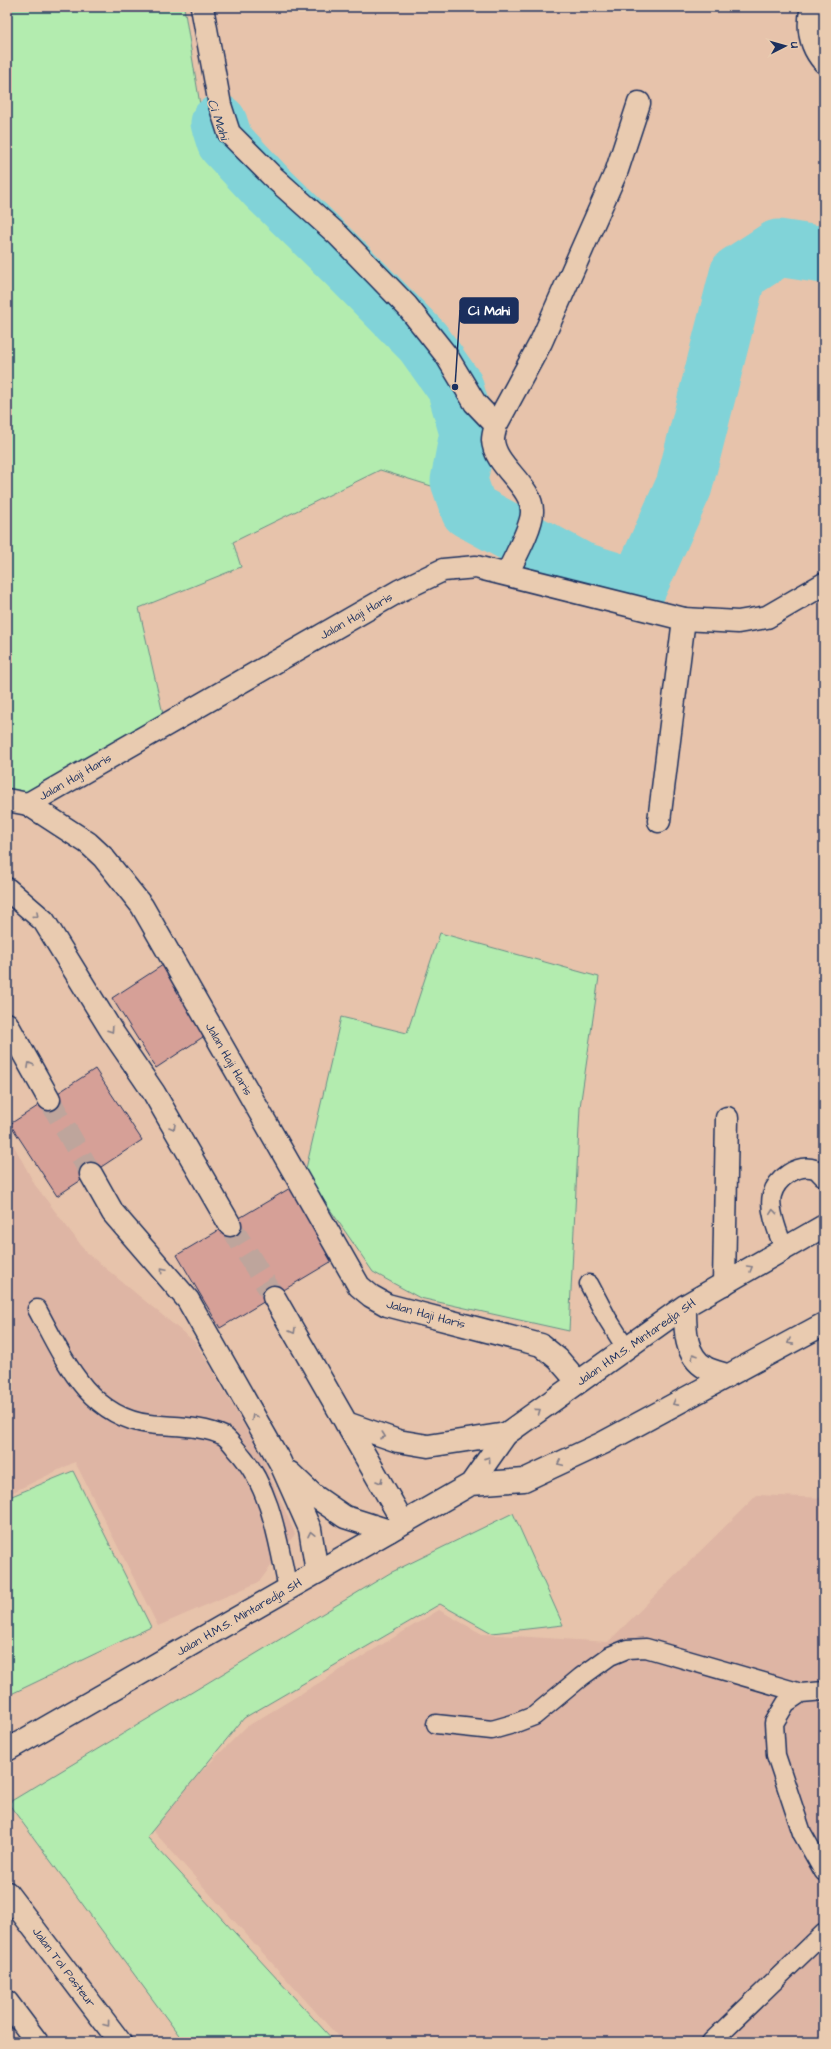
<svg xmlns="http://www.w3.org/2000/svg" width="831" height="2049" font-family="'Architects Daughter',sans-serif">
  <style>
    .built { fill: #deb5a4 }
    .green { fill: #b3ecaf; stroke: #678e86 }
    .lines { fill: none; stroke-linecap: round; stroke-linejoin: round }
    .river { stroke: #81d3d8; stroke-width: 57 }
    .building { fill: #d6a097; stroke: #1b2f5e }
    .highway-tunnel { stroke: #bea59c; stroke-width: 22; stroke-dasharray: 22 11; stroke-linecap: butt }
    .lane-casing { stroke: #1b2f5e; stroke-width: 21 }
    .street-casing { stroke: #1b2f5e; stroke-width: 25 }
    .secondary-casing { stroke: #1b2f5e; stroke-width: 25 }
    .primary-casing { stroke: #1b2f5e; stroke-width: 25 }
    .highway-casing { stroke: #1b2f5e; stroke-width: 25 }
    .lane { stroke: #e9cbb0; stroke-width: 18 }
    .street { stroke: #e9cbb0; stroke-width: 22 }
    .secondary { stroke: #e9cbb0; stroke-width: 22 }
    .primary { stroke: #e9cbb0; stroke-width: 22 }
    .highway { stroke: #e9cbb0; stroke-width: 22 }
    .oneway { stroke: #827d87 }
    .labels { text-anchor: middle; stroke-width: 3; stroke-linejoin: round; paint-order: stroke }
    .street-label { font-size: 12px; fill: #1b2f5e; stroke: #e9cbb0 }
    .water-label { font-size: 13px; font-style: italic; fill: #253f6a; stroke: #e9cbb0 }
    .leader { fill: none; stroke: #1b2f5e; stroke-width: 1.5 }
    .callout-dot { fill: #1b2f5e; stroke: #e9cbb0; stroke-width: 1.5 }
    .callout { fill: #1b2f5e; stroke: #1b2f5e; stroke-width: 1.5 }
    .callout-label { font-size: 13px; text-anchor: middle; font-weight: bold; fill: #fff }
  </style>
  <rect width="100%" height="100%" fill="#e7c3ab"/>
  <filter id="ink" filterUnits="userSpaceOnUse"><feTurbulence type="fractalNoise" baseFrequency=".025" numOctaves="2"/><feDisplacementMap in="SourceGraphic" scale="8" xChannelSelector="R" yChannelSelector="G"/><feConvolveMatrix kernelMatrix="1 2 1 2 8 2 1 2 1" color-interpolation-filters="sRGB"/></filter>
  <g filter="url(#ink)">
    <path class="built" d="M7,1133L35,1185L87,1253L196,1343L261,1454L295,1534L259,1582L158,1626L75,1462L7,1495Z
      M757,1495L824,1498V2042H343L148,1825L246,1727L439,1610L482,1634L608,1642Z"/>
    <path class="green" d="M7,7H184L202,117L236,172L338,268L414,346L452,421L458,451L441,489L380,470L233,542L241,567L139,608L163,714L30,795L7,791Z
      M440,933L599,977L580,1107L569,1331L420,1298L373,1272L305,1173L341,1017L407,1033Z
      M73,1471L151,1627L7,1696V1498Z
      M513,1513L563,1625L492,1633L440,1604L244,1718L147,1837L335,2042H184L8,1803L390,1573Z"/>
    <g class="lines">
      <path class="river" d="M219,123L225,142L267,187L343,261L423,342L455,387L468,433L459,481L469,510L580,570L638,588L684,486L738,274L778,248L824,255"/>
    </g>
    <path class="building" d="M166,963L209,1033L156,1068L112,998Z
      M95,1069L142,1140L57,1196L10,1124Z
      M302,1181L344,1254L220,1328L177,1255Z"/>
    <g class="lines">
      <path class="highway-tunnel" d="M49,1099L91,1174
        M230,1225L274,1297"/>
      <g class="lane-casing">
        <path id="lane" d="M784,1249C779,1235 768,1210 772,1195C776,1179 797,1163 815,1169C818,1170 821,1175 824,1177
          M589,1284L607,1318L626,1348
          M37,1309C63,1357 87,1416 149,1424C174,1427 201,1425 224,1436C228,1439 233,1445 236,1449C271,1486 278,1541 288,1589
          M824,1691L801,1693L786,1703L774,1723L776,1755L802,1833L824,1872
          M436,1724L492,1730L513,1724L534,1716L581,1677L610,1656L627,1649L646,1648L801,1693
          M711,2042L824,1933"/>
      </g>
      <g class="street-casing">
        <path id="street" d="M202,7L220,105L229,133L271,175L338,235L407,306L446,355L475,403L496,425
          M507,574C514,559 532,527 532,512C533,486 494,466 493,440C493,435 495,429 496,425L541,342L617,170L639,103
          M7,800L28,804
          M659,821L684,619
          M724,1284L727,1118"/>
      </g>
      <g class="secondary-casing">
        <path id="secondary" d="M812,7C807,27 810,46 824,62
          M578,1382L558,1359L541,1345L387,1305L371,1296L359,1286L142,906L103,857L88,843L28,804L399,591L443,570L476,567L684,619L738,622L767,617L824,584"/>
      </g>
      <g class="primary-casing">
        <path id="primary" d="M685,1306C685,1327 684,1356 706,1368C712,1371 720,1373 726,1375
          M471,1484L506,1434L685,1306L824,1226
          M7,1750L471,1484L524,1480L603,1443L824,1324"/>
      </g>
      <g class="highway-casing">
        <path id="highway" d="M7,889L44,921L111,1030L154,1093L230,1225
          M7,1024L49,1099
          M91,1174L113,1213L188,1300L280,1462L310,1529L317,1572
          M274,1297L403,1522
          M346,1423L398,1441L428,1446L506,1434
          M290,1473L313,1495L345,1517L389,1531
          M7,1893L120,2042
          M7,2002L37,2042"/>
      </g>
      <use href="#lane" class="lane"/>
      <use href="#street" class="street"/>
      <use href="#secondary" class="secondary"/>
      <use href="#primary" class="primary"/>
      <use href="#highway" class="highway"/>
    </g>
    <defs><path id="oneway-chevron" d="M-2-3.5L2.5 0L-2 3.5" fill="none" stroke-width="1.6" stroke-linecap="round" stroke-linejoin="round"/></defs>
    <g class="oneway">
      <use href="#oneway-chevron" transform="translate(36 915) rotate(41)"/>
      <use href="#oneway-chevron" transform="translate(111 1030) rotate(57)"/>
      <use href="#oneway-chevron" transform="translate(30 1065) rotate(-119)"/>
      <use href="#oneway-chevron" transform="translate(173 1127) rotate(60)"/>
      <use href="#oneway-chevron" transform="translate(773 1212) rotate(-96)"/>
      <use href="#oneway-chevron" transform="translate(750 1268) rotate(-30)"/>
      <use href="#oneway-chevron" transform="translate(163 1270) rotate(-131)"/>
      <use href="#oneway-chevron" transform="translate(293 1331) rotate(60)"/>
      <use href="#oneway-chevron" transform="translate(790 1342) rotate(152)"/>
      <use href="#oneway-chevron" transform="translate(694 1356) rotate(-124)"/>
      <use href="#oneway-chevron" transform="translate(675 1403) rotate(151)"/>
      <use href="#oneway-chevron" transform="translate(538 1411) rotate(-36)"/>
      <use href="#oneway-chevron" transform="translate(254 1417) rotate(-119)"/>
      <use href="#oneway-chevron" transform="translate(383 1436) rotate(19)"/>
      <use href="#oneway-chevron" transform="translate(488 1459) rotate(-55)"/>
      <use href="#oneway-chevron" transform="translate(560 1463) rotate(155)"/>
      <use href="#oneway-chevron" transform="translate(380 1481) rotate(60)"/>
      <use href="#oneway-chevron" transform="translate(311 1534) rotate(-102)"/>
      <use href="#oneway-chevron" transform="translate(107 2024) rotate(53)"/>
    </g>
  </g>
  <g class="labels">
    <g class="street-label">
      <text transform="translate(356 616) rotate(-30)" y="4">Jalan Haji Haris</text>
      <text transform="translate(75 777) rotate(-30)" y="4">Jalan Haji Haris</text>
      <text transform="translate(229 1059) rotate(60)" y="4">Jalan Haji Haris</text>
      <text transform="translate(426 1314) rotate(15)" y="4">Jalan Haji Haris</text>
      <text transform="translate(636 1342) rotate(-35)" y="4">Jalan H.M.S. Mintaredja SH</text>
      <text transform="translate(239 1617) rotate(-30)" y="4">Jalan H.M.S. Mintaredja SH</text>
      <text transform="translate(64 1967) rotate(53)" y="4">Jalan Tol Pasteur</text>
    </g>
    <g class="water-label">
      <text transform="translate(219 119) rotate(71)" y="5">Ci Mahi</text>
    </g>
  </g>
  <path class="leader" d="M455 387L460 310"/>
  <circle class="callout-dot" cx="455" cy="387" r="4"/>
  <rect class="callout" x="460" y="298" width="58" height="25" rx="4"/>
  <g class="callout-label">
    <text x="489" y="315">Ci Mahi</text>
  </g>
  <rect width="831" height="2049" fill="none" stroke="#e9cbb0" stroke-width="24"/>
  <rect x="12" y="12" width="807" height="2025" fill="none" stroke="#1b2f5e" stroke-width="1.5" filter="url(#ink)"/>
  <g transform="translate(785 46) rotate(84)" stroke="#e9cbb0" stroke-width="3" paint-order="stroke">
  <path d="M0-3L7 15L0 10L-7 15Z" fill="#1b2f5e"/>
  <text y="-6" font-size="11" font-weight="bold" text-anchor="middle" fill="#1b2f5e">U</text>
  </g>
</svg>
